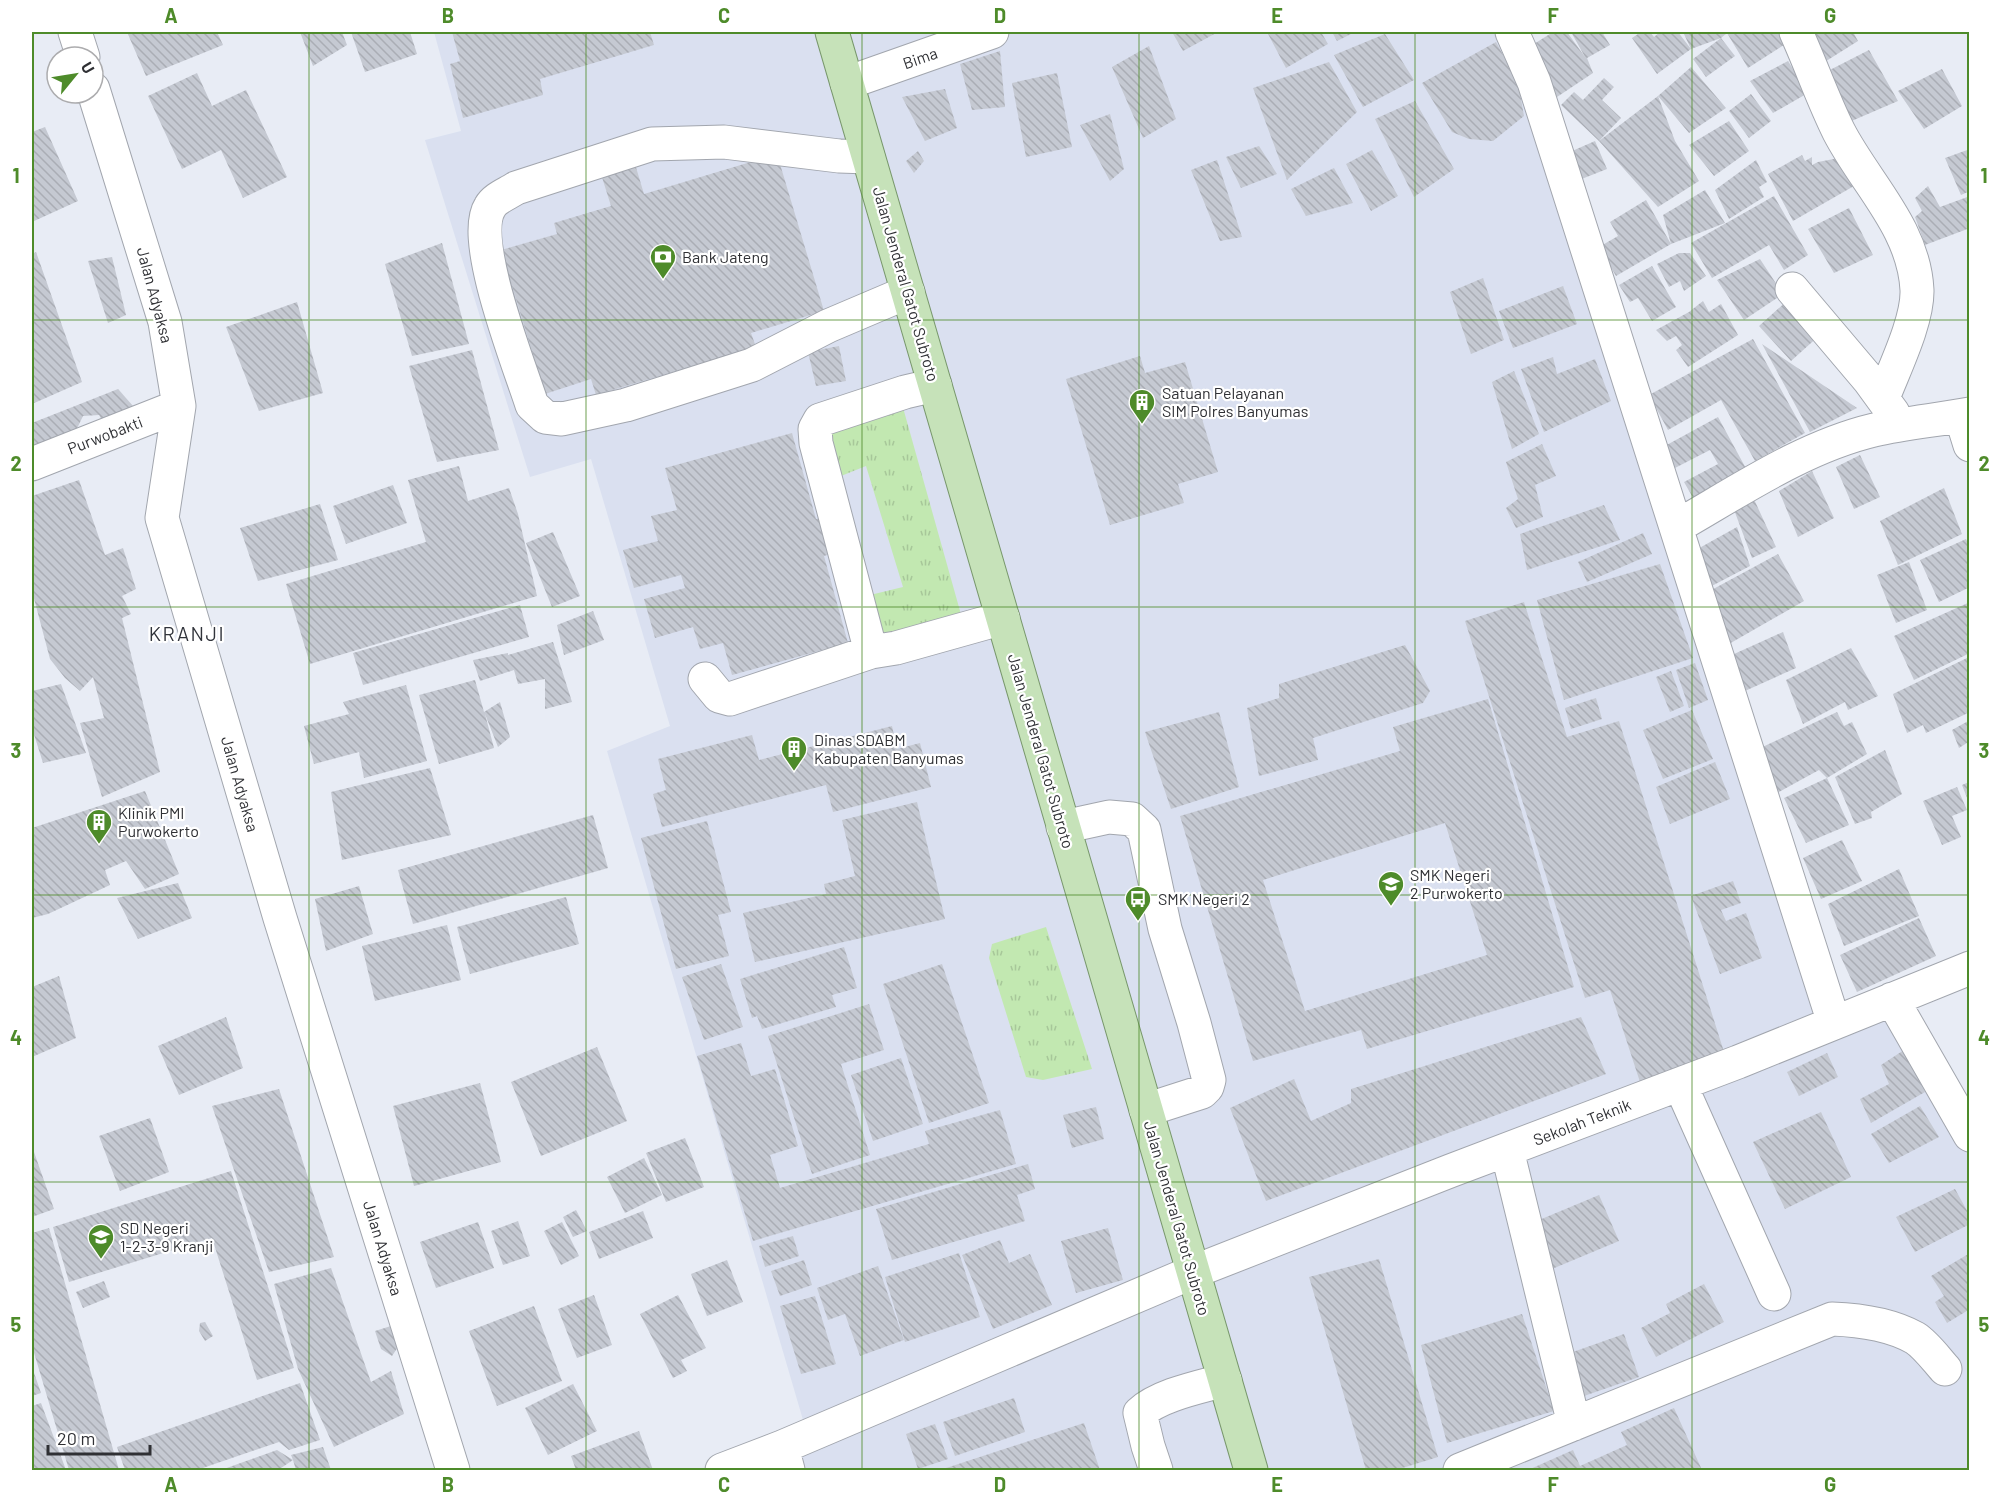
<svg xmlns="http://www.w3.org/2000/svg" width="2001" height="1502" font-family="Barlow,sans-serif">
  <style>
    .built { fill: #dae0f0 }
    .grass { fill: url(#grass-tufts) }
    .building { fill: url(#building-back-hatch); fill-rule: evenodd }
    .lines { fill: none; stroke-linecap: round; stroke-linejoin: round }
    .minor-casing { stroke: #a2a6ae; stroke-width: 35 }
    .major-casing { stroke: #78976c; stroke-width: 35 }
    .minor { stroke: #fff; stroke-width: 33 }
    .major { stroke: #c6e2b9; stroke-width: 33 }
    .grid { fill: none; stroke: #4e8b2a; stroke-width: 1.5; stroke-opacity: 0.55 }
    .labels { text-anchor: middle; stroke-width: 4.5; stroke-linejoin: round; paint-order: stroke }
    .street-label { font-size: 16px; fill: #2f3034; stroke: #fff }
    .poi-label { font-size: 16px; fill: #2f3034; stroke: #fff; text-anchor: start }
    .quarter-label { font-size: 20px; letter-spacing: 1.5px; fill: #31343b; stroke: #fff }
    .neatline { fill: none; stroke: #4e8b2a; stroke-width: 2 }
    .grid-label { font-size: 20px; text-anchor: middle; font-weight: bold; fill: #4e8b2a }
  </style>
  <defs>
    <pattern id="grass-tufts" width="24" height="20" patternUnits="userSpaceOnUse" patternTransform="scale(1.5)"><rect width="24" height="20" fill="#c2e8b1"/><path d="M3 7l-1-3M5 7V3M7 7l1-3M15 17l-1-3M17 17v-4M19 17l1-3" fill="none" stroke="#a7c799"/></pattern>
    <pattern id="building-back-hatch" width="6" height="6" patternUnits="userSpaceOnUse" patternTransform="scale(1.5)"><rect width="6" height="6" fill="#c5c9d2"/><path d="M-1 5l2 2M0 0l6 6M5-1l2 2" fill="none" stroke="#aaadb5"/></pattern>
  </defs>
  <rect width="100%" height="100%" fill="#e8ecf5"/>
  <path class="built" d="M434,32H1512L1834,1022L1892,999L1969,1135V1470H788L808,1437L607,751L670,726L591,459L530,477L425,140L461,131Z"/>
  <path class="grass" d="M902,404L962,618L880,641L866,596L903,587L866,466L831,480L824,430Z
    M1046,927L1092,1069L1043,1080L1026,1077L989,958L992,944Z"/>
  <path class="building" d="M127,32H217L223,45L146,76Z
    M300,32H342L347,45L313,66Z
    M351,32H410L417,54L365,72Z
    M452,32H650L654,45L540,79L543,95L463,118L450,64L460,61Z
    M1172,32H1218L1183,51Z
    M1267,32H1321L1328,44L1286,68Z
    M1332,32H1355L1337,41Z
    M1553,32H1567L1585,57L1571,32H1602L1610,45L1587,58L1593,73L1557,97L1526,49Z
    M1641,32H1650L1654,37L1660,32H1678L1691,49L1657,74L1632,38Z
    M1683,32H1779L1787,43L1748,68L1727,33L1721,38L1735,56L1706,77L1693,59L1721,38L1691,49Z
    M1807,32H1853L1858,41L1823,63Z
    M1385,34L1414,80L1363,107L1334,55Z
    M1496,42L1518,82L1524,116L1493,141L1469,139L1452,132L1422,83Z
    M1149,46L1176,119L1143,138L1112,67Z
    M1869,50L1898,101L1847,123L1820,75Z
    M1000,51L1005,107L972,110L960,64Z
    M1788,61L1808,93L1773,113L1750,81Z
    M1329,62L1357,112L1287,180L1253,88Z
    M1691,67L1726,108L1689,133L1658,96L1675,141L1699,181L1658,207L1599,141L1658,96Z
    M1942,69L1962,106L1924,129L1898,91Z
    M197,73L212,106L246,90L287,177L243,198L221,150L182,169L148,96Z
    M1057,73L1072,147L1026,157L1012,83Z
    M1604,78L1614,87L1602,100L1621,118L1599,141L1561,105L1574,92L1583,100Z
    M945,89L957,128L925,141L902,97Z
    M1751,94L1771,121L1749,138L1729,111Z
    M1415,101L1454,169L1414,197L1375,119Z
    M1110,114L1124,169L1110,181L1080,125Z
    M1729,121L1749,151L1714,176L1689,145Z
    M45,127L78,201L32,222V132Z
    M1595,141L1607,169L1574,182L1563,155Z
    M1259,146L1277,174L1241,188L1226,157Z
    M1970,149V191L1961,195L1945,158Z
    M1372,150L1398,196L1371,211L1346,164Z
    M918,151L924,161L914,173L906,161Z
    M777,154L824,311L751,333L756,347L596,395L591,379L545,394L501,250L557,234L554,223L611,206L601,174L635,164L644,194Z
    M1802,155L1805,161L1812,157V165L1818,162L1839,158L1854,186L1793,221L1768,174Z
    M1217,160L1242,237L1220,241L1191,170Z
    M1756,160L1767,182L1759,187L1764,197L1729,219L1715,190Z
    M1334,168L1353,203L1306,216L1291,189Z
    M1928,186L1940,207L1970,196V228L1925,245L1915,217L1922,211L1915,198Z
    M1705,190L1725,223L1671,244L1663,215Z
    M1774,196L1808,255L1784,270L1769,245L1712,278L1691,243Z
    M1646,200L1671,244L1616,276L1599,247L1618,236L1610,222Z
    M1849,208L1873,255L1834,273L1808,229Z
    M442,243L469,344L412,356L385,264Z
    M36,252L82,382L32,404V254Z
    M1679,253H1690L1706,276L1684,291L1680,281L1669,287L1657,264Z
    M112,257L126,315L108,323L88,261Z
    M1760,259L1783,294L1744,320L1717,280Z
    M1652,266L1676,307L1652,321L1638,298L1630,302L1619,285Z
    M1483,278L1504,340L1471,354L1450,292Z
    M1563,286L1577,324L1513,348L1499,311Z
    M1789,299L1821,334L1791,361L1759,326Z
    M1703,301L1709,312L1721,304L1738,335L1688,367L1676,350L1682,345L1676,336L1667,341L1656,330L1689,312Z
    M297,302L323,393L259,411L226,327Z
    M1753,339L1805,433L1755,461L1721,400L1668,430L1649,395Z
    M1762,344L1857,408L1810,432Z
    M839,346L846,381L816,386L808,352Z
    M472,350L499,450L437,462L409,366Z
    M1140,356L1145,373L1185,362L1218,472L1178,484L1184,503L1110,525L1066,379Z
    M1553,357L1557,374L1595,359L1611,401L1544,432L1521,369Z
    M1514,371L1539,434L1512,449L1492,382Z
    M118,389L141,415L107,429L99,415L83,416L70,443L32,457V423Z
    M1718,417L1749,474L1696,503L1684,482L1718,464L1710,450L1675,468L1663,447Z
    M792,433L816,519L829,516L839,551L824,556L848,643L732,675L723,643L700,649L693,627L655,638L644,599L685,588L681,575L634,588L623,550L658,541L651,516L677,510L665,468Z
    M1542,444L1556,476L1535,485L1543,517L1516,528L1506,508L1518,499L1506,462Z
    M1860,455L1880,497L1854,509L1836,467Z
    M459,466L468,501L509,488L518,514L537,596L310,664L286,584L426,542L408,480Z
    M1812,471L1834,518L1798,537L1779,491Z
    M79,480L105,555L123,548L136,589L122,596L131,614L122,618L160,772L102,797L80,723L104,718L93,677L80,691L65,678L50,659L32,591V496Z
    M393,485L407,523L346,544L333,506Z
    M1944,488L1962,534L1898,565L1880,521Z
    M1752,495L1776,547L1752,558L1733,507Z
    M320,504L338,560L258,581L240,528Z
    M1604,505L1620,540L1527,570L1520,534Z
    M1737,527L1750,566L1706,589L1694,551Z
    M553,532L580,596L552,607L526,543Z
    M1643,533L1652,554L1587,582L1578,562Z
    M1966,539L1970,547V587L1939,602L1920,560Z
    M1778,554L1804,601L1722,648L1704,594Z
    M1909,562L1927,610L1896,623L1877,575Z
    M1660,564L1693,658L1564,700L1537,600Z
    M1524,602L1567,737L1619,721L1725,1055L1640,1082L1610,990L1585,998L1465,621Z
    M1970,602V653L1914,680L1894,636Z
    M520,605L529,637L363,685L353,653Z
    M593,611L604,640L564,655L557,625Z
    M1783,632L1796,668L1736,695L1723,659Z
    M553,642L572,702L545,709V679L518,684L514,670L480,681L473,660L508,653V655Z
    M1405,645L1430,691L1423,703L1313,738L1318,760L1259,776L1247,708L1279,698V684Z
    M1851,648L1878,696L1848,710L1845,702L1803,724L1786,680Z
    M1967,658L1970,663V712L1926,733L1923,725L1907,733L1893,694Z
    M1695,663L1708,700L1689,708L1676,670Z
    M1671,671L1684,706L1670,712L1656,677Z
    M475,680L484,712L500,702L510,737L498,747L485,714L494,748L439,764L419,695Z
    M61,684L86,753L43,763L32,728V691Z
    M406,685L427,761L364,778L359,752L314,764L304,726L349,714L343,702Z
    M1596,698L1602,719L1571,729L1565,708Z
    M1488,699L1574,987L1367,1049L1361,1030L1253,1061L1180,816L1400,751L1393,727ZM1445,823L1487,955L1305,1011L1263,880Z
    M1692,710L1713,759L1663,779L1643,730Z
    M1219,712L1239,787L1171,809L1145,732Z
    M1837,712L1844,726L1852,722L1867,754L1827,778L1819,770L1768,798L1754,751Z
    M1970,720V741L1959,748L1952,730Z
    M892,726L897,749L920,743L931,787L833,812L826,785L662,827L653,794L666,790L658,759L752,735L759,760Z
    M1885,750L1902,794L1871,812L1872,818L1855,824L1835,777Z
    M1715,762L1730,799L1670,824L1656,787Z
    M430,768L451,835L342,860L331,792Z
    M1827,778L1849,825L1806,843L1784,798Z
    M1969,782V803L1962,785Z
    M1957,787L1967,810L1952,816L1961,837L1942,845L1923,801Z
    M145,791L179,874L145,889L126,861L105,870L110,885L48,914L32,918V828Z
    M917,802L945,919L755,962L743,913L826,894L824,884L855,876L842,820Z
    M593,815L608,868L413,924L398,870Z
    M707,821L731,912L718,915L729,956L676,969L641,838Z
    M1842,840L1862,881L1821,899L1803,858Z
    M1899,869L1919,916L1844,946L1828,904Z
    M1733,881L1741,903L1721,910L1726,921L1746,913L1762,958L1720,974L1691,896Z
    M178,883L192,918L138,939L117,898Z
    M359,886L373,934L326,951L315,899Z
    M566,897L579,944L470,974L457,927Z
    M1919,918L1936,956L1857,992L1840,955Z
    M447,925L461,980L375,1001L362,946Z
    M844,947L857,988L832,995L836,1007L762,1029L757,1016L752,1018L740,979Z
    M721,964L743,1027L704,1040L682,977Z
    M942,964L989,1103L929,1123L883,984Z
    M59,976L76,1038L32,1057V987Z
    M869,1004L884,1050L841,1064L870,1155L812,1174L768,1036Z
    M226,1017L243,1068L179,1095L158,1046Z
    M1581,1017L1606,1074L1266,1201L1230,1108L1294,1079L1311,1121L1351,1103V1089Z
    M741,1043L751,1076L775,1069L798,1146L770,1155L780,1188L929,1144L925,1131L1000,1110L1016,1164L753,1241L697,1056Z
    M597,1047L627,1121L541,1156L511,1082Z
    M1904,1050L1925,1092L1871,1123L1860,1099L1889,1084L1881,1065Z
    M1827,1053L1838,1077L1799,1096L1787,1072Z
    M901,1058L923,1124L873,1141L851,1075Z
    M480,1083L501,1162L414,1186L393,1106Z
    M279,1089L334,1257L269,1272L212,1106Z
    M1920,1106L1939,1137L1889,1163L1871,1134Z
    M1096,1107L1104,1139L1072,1148L1063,1115Z
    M1821,1112L1851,1177L1785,1209L1753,1142Z
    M150,1118L169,1172L120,1191L99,1136Z
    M685,1138L704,1187L666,1202L646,1153Z
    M34,1152L54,1209L32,1217V1153Z
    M644,1158L662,1195L625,1213L607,1177Z
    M1028,1164L1035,1189L1017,1195L1025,1221L892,1260L876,1209Z
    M231,1171L294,1368L257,1380L212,1238L69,1282L53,1227Z
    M1955,1189L1970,1216V1224L1915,1252L1896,1217Z
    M1599,1195L1619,1241L1552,1269L1532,1223Z
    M576,1210L587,1231L573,1237L563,1217Z
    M643,1211L653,1238L599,1259L589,1232Z
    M518,1221L530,1256L503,1265L491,1231Z
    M478,1222L494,1268L436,1288L420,1242Z
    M562,1222L579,1256L561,1265L544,1231Z
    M49,1228L119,1470H69L32,1346V1233Z
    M1108,1228L1123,1280L1076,1293L1061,1241Z
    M793,1236L799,1256L765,1267L759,1246Z
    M1000,1240L1009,1263L1030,1254L1052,1305L993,1329L962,1255Z
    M959,1253L980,1317L905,1342L885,1277Z
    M1970,1253V1309L1947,1323L1935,1302L1944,1296L1931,1276Z
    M1379,1259L1438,1457L1396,1470H1366L1309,1277Z
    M727,1260L743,1302L707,1316L691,1274Z
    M804,1260L812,1285L780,1296L771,1271Z
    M878,1266L904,1340L860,1356L845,1314L828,1320L817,1288Z
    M331,1268L371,1382L391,1371L404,1414L334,1447L298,1369L274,1284Z
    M104,1281L110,1297L83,1308L76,1292Z
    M1704,1284L1724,1322L1656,1357L1641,1328L1670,1313L1666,1304Z
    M594,1295L612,1345L577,1358L558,1309Z
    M678,1295L706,1348L681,1360L687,1371L673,1378L640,1314Z
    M815,1296L836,1364L801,1374L780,1306Z
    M534,1306L562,1381L497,1406L469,1331Z
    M1522,1314L1554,1411L1447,1443L1421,1345Z
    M205,1322L213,1336L205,1341L199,1331L200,1323Z
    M391,1326L398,1347L392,1356L381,1349L375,1331Z
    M1624,1334L1639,1377L1584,1396L1570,1353Z
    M32,1367L41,1393L32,1396Z
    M300,1383L320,1440L289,1450L279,1442L197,1470H125L117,1447Z
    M573,1384L597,1431L548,1455L525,1408Z
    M1014,1398L1025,1432L955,1456L943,1422Z
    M41,1403L66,1470H32V1406Z
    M1674,1408L1702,1470H1528L1573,1450L1580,1466L1627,1445L1621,1432Z
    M1084,1423L1100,1470H940Z
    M935,1424L948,1459L918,1469L906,1434Z
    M639,1431L653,1470H576L571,1456Z
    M323,1447L331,1470H296L293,1460L278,1470H221L277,1450L293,1460L291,1455Z"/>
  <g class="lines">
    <g class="minor-casing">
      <path id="minor" d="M75,32L83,57
        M1512,32L1534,82L1834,1023
        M1796,32C1811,65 1823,100 1839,132C1866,184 1914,228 1917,290C1918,321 1894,369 1883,398
        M847,83L992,32
        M93,89L165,322L179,406L162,518L280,918L453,1470
        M868,157L839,156L724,142L652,144L516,188C507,194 495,198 490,207C469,240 520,367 532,405L545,417L562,419L626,405L752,365L828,326L908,292
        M1792,289L1869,380L1893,413
        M1961,416L1970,445
        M32,464L179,406
        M1676,527C1739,491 1803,447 1874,430C1905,423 1938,420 1970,414
        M871,652L816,443L815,429L820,420L905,392L935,385
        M705,679L719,696L730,699L871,652L896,648L1003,618
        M1063,827L1109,817L1132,819L1144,830L1165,929L1194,1023L1209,1080L1207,1087L1202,1092L1146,1110
        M1892,999L1970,1135
        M1680,1084L1774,1294
        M1507,1150L1574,1424
        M722,1470L782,1447
        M788,1470L782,1447L1193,1272L1450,1171L1738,1062L1970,968
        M1156,1470L1148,1446L1140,1413C1159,1395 1200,1387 1225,1380
        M1460,1470L1832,1319C1861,1320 1890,1324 1915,1338C1926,1345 1936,1359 1945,1369"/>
    </g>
    <g class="major-casing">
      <path id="major" d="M832,32L1251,1470"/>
    </g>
    <use href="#minor" class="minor"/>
    <use href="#major" class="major"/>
  </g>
  <path class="grid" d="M309,32V1470M586,32V1470M862,32V1470M1139,32V1470M1415,32V1470M1692,32V1470M32,320H1970M32,607H1970M32,895H1970M32,1182H1970"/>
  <defs>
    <g id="bank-pin" transform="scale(1.35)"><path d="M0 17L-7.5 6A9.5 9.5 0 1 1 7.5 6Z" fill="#4e8b2a" stroke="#fff"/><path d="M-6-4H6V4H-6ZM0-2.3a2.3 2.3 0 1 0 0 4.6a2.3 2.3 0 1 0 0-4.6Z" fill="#fff"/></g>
    <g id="building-pin" transform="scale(1.35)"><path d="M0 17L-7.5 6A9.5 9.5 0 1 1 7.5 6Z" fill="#4e8b2a" stroke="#fff"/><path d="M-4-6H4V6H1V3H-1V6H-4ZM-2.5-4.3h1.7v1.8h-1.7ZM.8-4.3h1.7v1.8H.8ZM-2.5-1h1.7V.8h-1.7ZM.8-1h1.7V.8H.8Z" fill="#fff"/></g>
    <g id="school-pin" transform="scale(1.35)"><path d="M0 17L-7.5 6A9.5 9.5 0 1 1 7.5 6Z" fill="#4e8b2a" stroke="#fff"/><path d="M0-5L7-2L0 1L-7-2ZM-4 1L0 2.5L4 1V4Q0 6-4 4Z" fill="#fff"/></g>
    <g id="bus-pin" transform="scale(1.35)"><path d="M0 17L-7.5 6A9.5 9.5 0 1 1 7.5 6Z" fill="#4e8b2a" stroke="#fff"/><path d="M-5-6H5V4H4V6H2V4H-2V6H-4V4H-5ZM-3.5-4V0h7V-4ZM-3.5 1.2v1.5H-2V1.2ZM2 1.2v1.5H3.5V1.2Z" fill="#fff"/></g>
  </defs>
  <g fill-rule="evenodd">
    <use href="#bank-pin" x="663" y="257"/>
    <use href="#building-pin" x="1142" y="402"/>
    <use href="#building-pin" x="794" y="749"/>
    <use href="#building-pin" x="99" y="822"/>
    <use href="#school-pin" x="1391" y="884"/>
    <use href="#bus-pin" x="1138" y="899"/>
    <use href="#school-pin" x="101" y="1237"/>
  </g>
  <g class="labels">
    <g class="street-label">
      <text transform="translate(920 58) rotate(-19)" y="6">Bima</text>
      <text transform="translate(906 284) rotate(74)" y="6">Jalan Jenderal Gatot Subroto</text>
      <text transform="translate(155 295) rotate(75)" y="6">Jalan Adyaksa</text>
      <text transform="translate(105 435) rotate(-21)" y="6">Purwobakti</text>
      <text transform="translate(1041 751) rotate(74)" y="6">Jalan Jenderal Gatot Subroto</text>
      <text transform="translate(240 784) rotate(74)" y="6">Jalan Adyaksa</text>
      <text transform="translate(1582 1122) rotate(-21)" y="6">Sekolah Teknik</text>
      <text transform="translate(1177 1218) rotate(74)" y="6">Jalan Jenderal Gatot Subroto</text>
      <text transform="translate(383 1248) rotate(73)" y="6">Jalan Adyaksa</text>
    </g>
    <g class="poi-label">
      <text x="682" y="263">Bank Jateng</text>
      <text x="1162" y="399">Satuan Pelayanan<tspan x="1162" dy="18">SIM Polres Banyumas</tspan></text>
      <text x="814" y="746">Dinas SDABM<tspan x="814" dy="18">Kabupaten Banyumas</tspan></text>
      <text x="118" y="819">Klinik PMI<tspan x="118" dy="18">Purwokerto</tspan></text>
      <text x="1410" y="881">SMK Negeri<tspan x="1410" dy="18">2 Purwokerto</tspan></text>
      <text x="1158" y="905">SMK Negeri 2</text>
      <text x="120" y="1234">SD Negeri<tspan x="120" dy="18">1-2-3-9 Kranji</tspan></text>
    </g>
    <g class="quarter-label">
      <text x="187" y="641">KRANJI</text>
    </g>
  </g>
  <rect width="2001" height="1502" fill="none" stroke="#ffffff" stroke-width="66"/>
  <g transform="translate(75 75) rotate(60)"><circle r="28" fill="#ffffff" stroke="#acacae" stroke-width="1.5"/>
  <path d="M0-4.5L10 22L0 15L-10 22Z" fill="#4e8b2a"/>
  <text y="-9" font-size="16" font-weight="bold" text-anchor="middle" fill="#2f3034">U</text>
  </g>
  <path d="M48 1445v9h102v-9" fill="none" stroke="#2f3034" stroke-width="3"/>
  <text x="57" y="1445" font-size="18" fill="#2f3034" stroke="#ffffff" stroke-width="4.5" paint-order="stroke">20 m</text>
  <rect x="33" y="33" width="1935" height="1436" class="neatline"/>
  <g class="grid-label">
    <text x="171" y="23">A</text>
    <text x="448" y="23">B</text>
    <text x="724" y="23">C</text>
    <text x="1000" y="23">D</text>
    <text x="1277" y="23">E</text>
    <text x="1553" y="23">F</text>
    <text x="1830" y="23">G</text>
    <text x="16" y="183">1</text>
    <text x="1984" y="183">1</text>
    <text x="16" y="471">2</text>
    <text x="1984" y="471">2</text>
    <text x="16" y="758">3</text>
    <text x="1984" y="758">3</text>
    <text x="16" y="1045">4</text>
    <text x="1984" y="1045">4</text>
    <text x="16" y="1332">5</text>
    <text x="1984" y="1332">5</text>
    <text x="171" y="1492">A</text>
    <text x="448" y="1492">B</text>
    <text x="724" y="1492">C</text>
    <text x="1000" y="1492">D</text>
    <text x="1277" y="1492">E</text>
    <text x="1553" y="1492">F</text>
    <text x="1830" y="1492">G</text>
  </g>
</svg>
